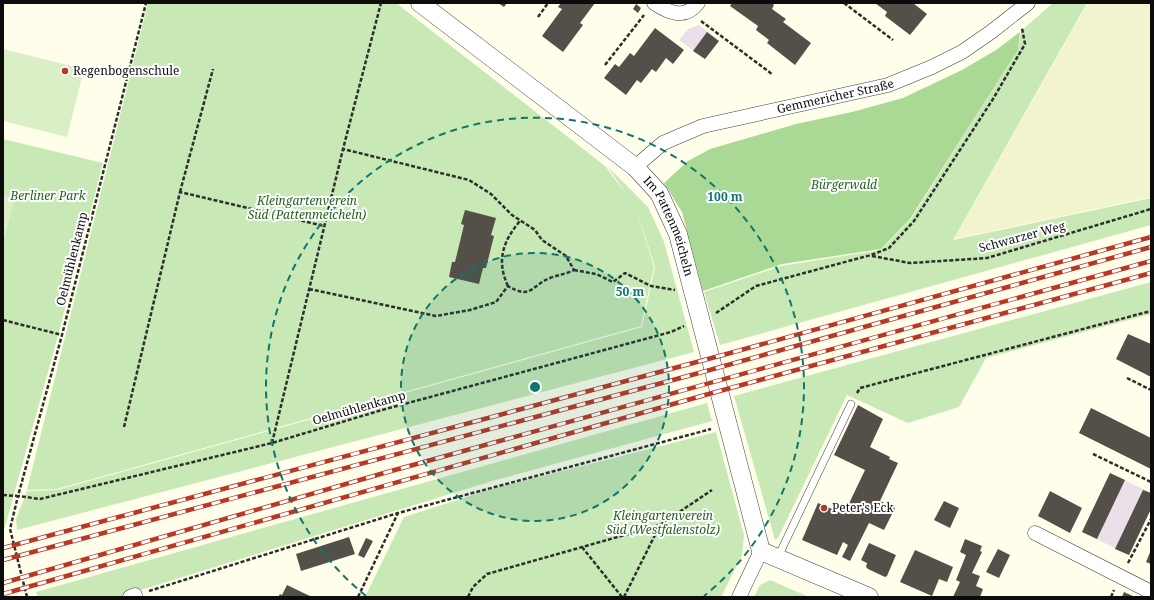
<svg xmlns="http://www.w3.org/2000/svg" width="1154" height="600" font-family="'Noto Serif',serif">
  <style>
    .industrial { fill: #ebe0ea }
    .farmland { fill: #f1f4cc }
    .green { fill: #c8e8b6 }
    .forest { fill: #a9d995 }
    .pitch { fill: #dbefc7 }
    .building { fill: #544f48 }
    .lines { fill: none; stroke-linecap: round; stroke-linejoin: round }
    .service-casing { stroke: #3f3f3f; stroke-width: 8 }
    .minor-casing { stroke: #3f3f3f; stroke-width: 15 }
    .tertiary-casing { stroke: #3f3f3f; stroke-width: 19 }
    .path { stroke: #2e2e2e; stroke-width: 2.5; stroke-dasharray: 4 2; stroke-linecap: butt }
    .service { stroke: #fff; stroke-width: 7 }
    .minor { stroke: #fff; stroke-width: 14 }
    .tertiary { stroke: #fff; stroke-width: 18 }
    .rail-casing { stroke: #ba3726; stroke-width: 4.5 }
    .rail { stroke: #fff; stroke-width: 3; stroke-dasharray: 9; stroke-linecap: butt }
    .ring { fill: none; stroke: #0f766e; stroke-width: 2; stroke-dasharray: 7 5 }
    .poi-dot { fill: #ba3726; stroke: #fff; stroke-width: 1.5 }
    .labels { text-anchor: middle; stroke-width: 4; stroke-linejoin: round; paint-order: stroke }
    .poi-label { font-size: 12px; fill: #0c0c0c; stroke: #fff; text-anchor: start }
    .street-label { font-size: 12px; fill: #0c0c0c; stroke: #fff }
    .park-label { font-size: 12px; font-style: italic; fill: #21621d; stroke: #fff }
    .centre { fill: #0f766e; stroke: #fff; stroke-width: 2 }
    .ring-label { font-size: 12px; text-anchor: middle; font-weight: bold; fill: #0f766e; stroke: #fff; stroke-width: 4; stroke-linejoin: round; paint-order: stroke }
  </style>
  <rect width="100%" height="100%" fill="#fffeeb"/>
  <path class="industrial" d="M699,25L719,41L705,59L679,40L688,29Z
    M1110,473L1151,493V509L1129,555L1082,532Z"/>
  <path class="farmland" d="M1088,3H1151V197L954,239Z"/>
  <path class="green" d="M148,3H396L605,166L627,195L608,167L648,207L664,242L694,352L17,530L16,519L27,491L57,490L642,327L655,267L635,205L654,267L641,326L57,489L27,490Z
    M1053,3H1087L953,240L1151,198V225L720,345L704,292L781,266L881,250L911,219L1018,50L1021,31Z
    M3,139L103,163L56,343L3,534Z
    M1151,282V314L986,358L959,407L908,423L847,395L778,538L775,540L734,396Z
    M707,403L712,421L492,481L118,597H38L36,592Z
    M716,432L744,535L742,555L721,597H365L404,517L495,488Z
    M770,580L809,597H754L760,585Z"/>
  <path class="forest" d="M1020,32L1018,50L910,219L881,249L782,264L703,291L682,212L664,183L688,161L710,149L796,124L852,112L903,98L962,70L996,50Z"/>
  <path class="pitch" d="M3,49L84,69L67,137L3,121Z
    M3,195L15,198L3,243Z"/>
  <path class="building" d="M498,3H507L504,7Z
    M561,3H595L580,23L583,25L563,52L542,36L562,9L558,7Z
    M732,3H772L774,5L772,9L786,19L783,22L811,43L795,65L767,43L769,40L756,30L758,26L730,6Z
    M875,3H913L927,14L910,35L885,16L887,12Z
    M636,4L641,8L638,13L633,9Z
    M655,28L684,50L673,64L666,58L656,72L652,69L641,83L637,80L626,95L604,78L615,64L619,67L630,53L634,56Z
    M707,32L719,41L705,59L693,51Z
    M465,210L496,218L491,235L494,236L486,268H483L479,284L449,277L452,262H455L464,225L461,224Z
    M1128,334L1151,344V377L1116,359Z
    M858,405L883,419L870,447L890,457L889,459L898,463L880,501L895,508L884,530L869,523L850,561L842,557L848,545L843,542L837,555L802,540L818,503L844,514L865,470L834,455Z
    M1091,408L1151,438V469L1079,433Z
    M1110,473L1125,480L1097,539L1082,532Z
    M1143,490L1151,493V509L1129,555L1115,549Z
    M1050,491L1082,508L1070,533L1038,516Z
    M944,501L959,508L950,528L934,520Z
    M349,537L355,554L301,571L296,554Z
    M366,538L373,541L364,558L358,555Z
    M965,539L982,546L980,551L982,552L972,573L980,576L976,586L983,589L980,597H953L960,582L956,580L966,555L960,552Z
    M869,543L896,555L887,576L885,577L868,569L866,567L867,563L861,560Z
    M998,549L1010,555L999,578L986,572Z
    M915,550L953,567L947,582L939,579L932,596L900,582Z
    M1151,550V564L1146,562Z
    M287,585L312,597H278L280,594L282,595Z
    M1124,592L1135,597H1122Z"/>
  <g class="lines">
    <g class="service-casing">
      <path id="service" d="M777,559L851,404"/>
    </g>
    <g class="minor-casing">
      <g id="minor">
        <path d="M654,3C669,13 685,20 698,3"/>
        <path id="s1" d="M635,167L663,143L703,126L888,85L932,67L962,52L991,32L1028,3"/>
        <path d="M1035,533L1151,592"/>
        <path d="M130,597L135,595"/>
        <path d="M739,597L761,551"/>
      </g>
    </g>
    <g class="tertiary-casing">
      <g id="tertiary">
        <path id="s2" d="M420,3L635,167L659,193L678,234L761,551L869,597"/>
      </g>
    </g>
    <path class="path" d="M844,3L893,40
      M538,17L548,3
      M701,21L772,74
      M605,65L644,15
      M180,192L213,69
      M872,256L910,263L987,258L1151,209
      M574,270L596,274L613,282L625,273L651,286L675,290
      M508,286C496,261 503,241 520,221
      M309,289L436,316L470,310L496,302L508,286C532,300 530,286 550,278C558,275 566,274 574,270L566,256L542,240L535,230L512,215L491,194L469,180L343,149
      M716,313L756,286L871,255L889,248L914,221L993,99L1025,44L1022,28
      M3,320L62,335
      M1127,378L1151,390
      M857,393L860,388L1151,311
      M124,427L180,192L324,226
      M272,443L343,149L381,3
      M1093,454L1151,482
      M3,495L18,496L62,335L146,3
      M582,547L622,597
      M1128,563L1151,519
      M149,591L398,513L711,429
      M27,597L10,529L18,496L40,499L272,443L382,410L671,332L684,326
      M358,597L398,513
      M468,597L473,587L487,574L660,525L712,490
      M624,597L660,525
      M1111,597L1114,590"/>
    <use href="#service" class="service"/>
    <use href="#minor" class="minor"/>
    <use href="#tertiary" class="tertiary"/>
    <g class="rail-casing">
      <path id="rail" d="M3,548L723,355L1151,237
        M3,560L699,373L1151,247
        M3,583L384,473L1151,261
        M3,594L705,395L1151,273"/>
    </g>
    <use href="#rail" class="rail"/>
  </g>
  <circle cx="535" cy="387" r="134" fill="#0f766e" fill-opacity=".12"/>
  <g class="ring">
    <circle cx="535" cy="387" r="134"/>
    <path d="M366 596A269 269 0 1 1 704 596"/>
  </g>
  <g class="poi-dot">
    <circle cx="65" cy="71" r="4"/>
    <circle cx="824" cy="508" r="4"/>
  </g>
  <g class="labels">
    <g class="poi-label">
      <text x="73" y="75">Regenbogenschule</text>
      <text x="832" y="512">Peter's Eck</text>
    </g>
    <g class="street-label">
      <text dy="4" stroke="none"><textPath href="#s1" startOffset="216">Gemmericher Straße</textPath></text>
      <text dy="4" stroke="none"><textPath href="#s2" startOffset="340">Im Pattenmeicheln</textPath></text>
      <text transform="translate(1022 237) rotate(-15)" y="4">Schwarzer Weg</text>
      <text transform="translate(72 259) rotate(-76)" y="4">Oelmühlenkamp</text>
      <text transform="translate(359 408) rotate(-16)" y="4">Oelmühlenkamp</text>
    </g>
    <g class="park-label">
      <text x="844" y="189">Bürgerwald</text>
      <text x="48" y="200">Berliner Park</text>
      <text x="307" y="205">Kleingartenverein<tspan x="307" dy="14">Süd (Pattenmeicheln)</tspan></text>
      <text x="663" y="520">Kleingartenverein<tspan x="663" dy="14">Süd (Westfalenstolz)</tspan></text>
    </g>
  </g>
  <circle cx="535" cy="387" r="6" class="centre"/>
  <g class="ring-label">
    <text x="725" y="201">100 m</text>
    <text x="630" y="296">50 m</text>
  </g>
  <rect width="1154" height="600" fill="none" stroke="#0c0c0c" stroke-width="8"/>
</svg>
